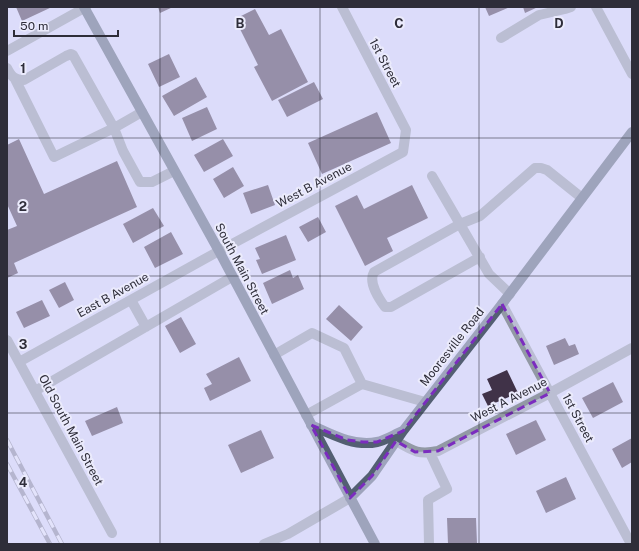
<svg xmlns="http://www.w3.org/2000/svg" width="639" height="551" font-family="'Public Sans',sans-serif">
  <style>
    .building { fill: #403248 }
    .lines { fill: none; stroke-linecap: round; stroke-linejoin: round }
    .minor { stroke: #9299a4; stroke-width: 10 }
    .major { stroke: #535f72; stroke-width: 10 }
    .rail-casing { stroke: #86869b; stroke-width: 4.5 }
    .rail { stroke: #ebebfc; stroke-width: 3; stroke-dasharray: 9; stroke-linecap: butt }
    .marked { fill: none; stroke: #7b2cbf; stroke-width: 3; stroke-dasharray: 8 5; stroke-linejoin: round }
    .grid { fill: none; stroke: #2e2d39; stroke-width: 1; stroke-opacity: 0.55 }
    .labels { text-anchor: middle; stroke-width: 4; stroke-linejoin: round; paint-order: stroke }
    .street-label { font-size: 12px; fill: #2e2d39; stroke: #ebebfc }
    .grid-label { font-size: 13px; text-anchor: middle; font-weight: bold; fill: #2e2d39; stroke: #ebebfc; stroke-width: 4; stroke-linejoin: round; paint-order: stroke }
  </style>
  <rect width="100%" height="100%" fill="#dcdcfa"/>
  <path class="building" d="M16,7H52L22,21Z
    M158,7H173L160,13Z
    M485,7H510L489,16Z
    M523,7H538L525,13Z
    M255,9L269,35L281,29L308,82L272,101L254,67L258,65L235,19Z
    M169,54L180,77L159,87L148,64Z
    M196,77L207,97L174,116L162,96Z
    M314,82L323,99L287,117L278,100Z
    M207,107L217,129L192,141L182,118Z
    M377,112L391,143L322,174L308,143Z
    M19,139L44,194L117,161L137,207L14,263L18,273L7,278V230L17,226L7,204V145Z
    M223,139L233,156L204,172L194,155Z
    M233,167L244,186L224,198L213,179Z
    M268,185L275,205L251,214L243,193Z
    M412,185L428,218L387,238L393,251L365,266L335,206L357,195L364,209Z
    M153,208L164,226L133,243L123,224Z
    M318,217L326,232L308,242L299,227Z
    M171,232L183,254L155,268L144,247Z
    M286,235L296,260L262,274L256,260L260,259L255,248Z
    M290,270L293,278L298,275L304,289L272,304L263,283Z
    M65,282L74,300L59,308L49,290Z
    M42,300L50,316L24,328L16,312Z
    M339,305L363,327L351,341L326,319Z
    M181,317L196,344L180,353L165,326Z
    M565,338L569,346L575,344L579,354L554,365L546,346Z
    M239,357L251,381L210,401L204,388L212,384L206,374Z
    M507,370L518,393L488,406L482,394L492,390L487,379Z
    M613,382L623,402L593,418L582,398Z
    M117,407L123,423L92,436L85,421Z
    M536,420L546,440L516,455L506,434Z
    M261,430L274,458L241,473L228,445Z
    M632,438V462L622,468L612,449Z
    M566,477L576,499L546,513L536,491Z
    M447,518H476L477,544H448Z"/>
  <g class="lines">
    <path class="minor" d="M596,7L632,74
      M501,38L539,15L565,9L571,7
      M7,51L86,7
      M7,68C11,76 14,80 24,80L66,56L71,54L73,55L114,128L123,151L140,182H152L174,171
      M15,79L54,157L114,128L142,112
      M432,176L489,274L510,294
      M480,257L391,307H385C379,299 368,282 374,272L460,224L480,216L535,168H541L547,170L582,198
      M131,300L146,327
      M502,304L631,544
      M7,340L112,533
      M274,355L312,333L344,348L362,384L425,402
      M19,362L219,251L403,152L406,130L342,7
      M35,391L232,277
      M306,415L362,384
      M396,441C413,451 418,455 438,451L550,393L632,348
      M264,544L288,534L350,498
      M429,544L428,500L447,489L430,453"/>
    <path class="major" d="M84,7L219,251L375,544
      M311,425C331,434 354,447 377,442C386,440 395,434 403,431
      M350,498L372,476L403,431L502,304L632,132"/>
    <g class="rail-casing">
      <path id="rail" d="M7,440L62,544
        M7,464L50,544"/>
    </g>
    <use href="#rail" class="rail"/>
  </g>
  <path d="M0 0H639V551H0ZM502,304L550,393L438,451L415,452L396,441L372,476L350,498L311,425L347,440L363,442H377L403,431Z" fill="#dcdcfa" fill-opacity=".55" fill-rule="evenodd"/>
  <path class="marked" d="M502,304L550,393L438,451L415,452L396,441L372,476L350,498L311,425L347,440L363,442H377L403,431Z"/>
  <path class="grid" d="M160,7V544M320,7V544M479,7V544M7,138H632M7,276H632M7,413H632"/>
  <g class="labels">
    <g class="street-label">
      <text transform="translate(385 63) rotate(62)" y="4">1st Street</text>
      <text transform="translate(314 185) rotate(-28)" y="4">West B Avenue</text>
      <text transform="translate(242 269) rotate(62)" y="4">South Main Street</text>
      <text transform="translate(113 295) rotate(-29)" y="4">East B Avenue</text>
      <text transform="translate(452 347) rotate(-52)" y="4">Mooresville Road</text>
      <text transform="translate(509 400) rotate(-27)" y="4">West A Avenue</text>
      <text transform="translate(578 418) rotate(62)" y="4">1st Street</text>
      <text transform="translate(71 430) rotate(62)" y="4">Old South Main Street</text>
    </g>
  </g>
  <g class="grid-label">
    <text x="240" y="28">B</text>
    <text x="399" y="28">C</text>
    <text x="559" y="28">D</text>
    <text x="23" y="73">1</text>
    <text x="23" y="211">2</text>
    <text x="23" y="349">3</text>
    <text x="23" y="487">4</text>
  </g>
  <rect width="639" height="551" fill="none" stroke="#2e2d39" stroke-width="16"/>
  <path d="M14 30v6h104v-6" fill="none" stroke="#2e2d39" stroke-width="2"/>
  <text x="20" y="30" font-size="12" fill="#2e2d39" stroke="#ebebfc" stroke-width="3" paint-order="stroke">50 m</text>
</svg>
